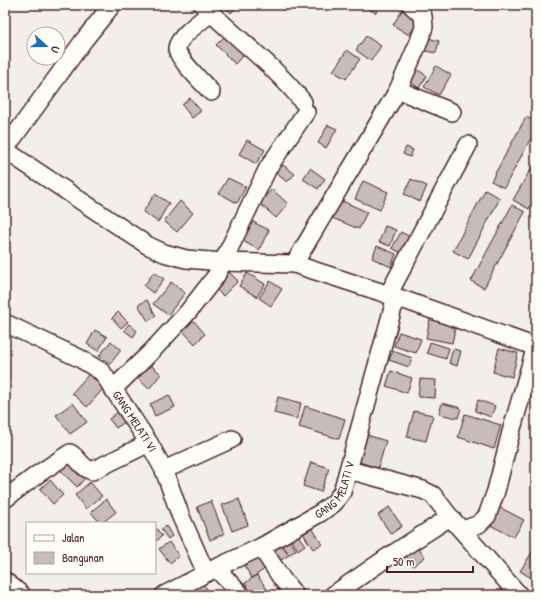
<svg xmlns="http://www.w3.org/2000/svg" width="541" height="600" font-family="'Patrick Hand',sans-serif">
  <style>
    .building { fill: #c8bbbb; stroke: #4a1f2b }
    .lines { fill: none; stroke-linecap: round; stroke-linejoin: round }
    .minor-casing { stroke: #4a1f2b; stroke-width: 20 }
    .minor { stroke: #fdfcf7; stroke-width: 17 }
    .labels { text-anchor: middle; stroke-width: 4; stroke-linejoin: round; paint-order: stroke }
    .street-label { font-size: 12px; fill: #4a1f2b; stroke: #fdfcf7 }
  </style>
  <rect width="100%" height="100%" fill="#f2efeb"/>
  <filter id="ink" filterUnits="userSpaceOnUse"><feTurbulence type="fractalNoise" baseFrequency=".025" numOctaves="2"/><feDisplacementMap in="SourceGraphic" scale="8" xChannelSelector="R" yChannelSelector="G"/><feConvolveMatrix kernelMatrix="1 2 1 2 8 2 1 2 1" color-interpolation-filters="sRGB"/></filter>
  <g filter="url(#ink)">
    <path class="building" d="M222,5H238L231,13Z
      M365,5H380L376,13L364,7Z
      M403,9L420,19L409,35L393,25Z
      M225,36L244,54L235,64L216,45Z
      M366,36L381,46L371,61L356,50Z
      M424,37L439,41L436,53L421,50Z
      M347,50L360,59L346,79L333,71Z
      M436,66L451,75L439,95L424,87Z
      M415,68L427,76L419,88L407,80Z
      M190,98L201,111L192,118L182,105Z
      M526,117L536,122V129L504,188L491,181Z
      M328,125L337,129L326,148L318,143Z
      M247,140L265,150L256,164L239,154Z
      M406,147L413,150L410,157L403,154Z
      M536,160V196L529,209L513,200Z
      M283,165L295,174L287,182L276,173Z
      M310,168L325,179L318,189L303,179Z
      M228,178L246,187L237,203L219,193Z
      M411,179L427,186L420,202L404,194Z
      M363,181L388,192L380,210L355,199Z
      M272,189L288,204L276,218L259,203Z
      M485,190L500,198L468,259L453,251Z
      M155,194L169,203L158,222L143,212Z
      M340,200L367,212L359,229L332,218Z
      M180,201L193,213L177,232L164,221Z
      M512,205L525,212L484,288L471,281Z
      M251,221L269,230L259,250L241,240Z
      M385,226L396,230L390,246L379,242Z
      M401,232L410,237L401,253L392,248Z
      M377,246L396,254L391,267L372,258Z
      M154,272L164,279L153,293L144,286Z
      M229,272L238,281L223,296L214,287Z
      M247,273L265,284L257,297L239,286Z
      M270,281L282,289L271,306L259,298Z
      M171,282L185,293L168,315L153,304Z
      M147,300L156,316L148,321L138,305Z
      M118,312L128,322L121,328L112,318Z
      M430,319L456,325L452,343L426,338Z
      M193,320L205,334L195,344L182,330Z
      M129,324L137,331L133,337L124,330Z
      M95,330L107,337L98,351L87,344Z
      M399,332L421,339L416,353L394,346Z
      M111,341L121,350L110,364L99,356Z
      M430,342L449,348L446,359L427,353Z
      M499,348L518,353L512,377L493,372Z
      M453,349L461,351L457,366L449,363Z
      M393,351L412,358L409,367L389,360Z
      M147,362L161,374L149,389L135,376Z
      M391,371L412,378L407,393L386,386Z
      M89,374L104,388L87,407L72,393Z
      M420,379L436,380L435,398L418,397Z
      M169,395L175,407L155,416L150,404Z
      M278,397L301,403L297,419L274,413Z
      M478,400L495,406L491,417L475,411Z
      M73,403L87,422L70,434L56,415Z
      M442,403L461,408L458,418L439,414Z
      M305,406L345,419L339,439L299,427Z
      M123,408L131,418L116,428L109,419Z
      M414,411L433,415L426,441L407,437Z
      M465,414L501,425L494,449L458,437Z
      M367,435L386,441L378,468L359,462Z
      M70,457L88,475L77,487L59,469Z
      M311,462L329,468L321,492L303,486Z
      M50,480L63,495L53,504L40,489Z
      M90,482L102,496L86,509L75,495Z
      M106,499L116,512L102,523H100L91,512Z
      M239,499L248,525L232,531L222,505Z
      M211,501L224,534L210,540L197,507Z
      M497,506L524,520L514,537L488,524Z
      M389,507L402,526L391,534L378,515Z
      M309,523L322,544L313,549L300,529Z
      M166,526L172,536L168,539L161,529Z
      M155,527L162,536L155,542Z
      M297,534L305,545L298,550L290,538Z
      M288,538L296,550L289,555L281,543Z
      M169,542L179,556L170,563L159,549Z
      M281,543L289,555L279,561L271,549Z
      M416,546L425,557L413,566L405,555Z
      M254,550L266,568L252,578L240,559Z
      M533,551L536,553V581L520,571Z
      M257,575L267,589L258,595H253L245,583Z
      M200,580L207,589L199,595L192,586Z"/>
    <g class="lines">
      <g class="minor-casing">
        <g id="minor">
          <path d="M203,5C236,38 275,66 303,102"/>
          <path d="M211,13C202,20 178,37 177,48C176,57 204,84 211,92"/>
          <path d="M398,90L452,112"/>
          <path d="M5,149L84,40L112,5"/>
          <path d="M5,150L147,245L164,253L186,259L222,262L294,264L396,297L536,347"/>
          <path d="M294,264L398,90L418,44L424,27L423,16L411,5"/>
          <path d="M388,295L468,145"/>
          <path id="s1" d="M5,323L79,358L102,372L149,443L164,470L181,517L206,573"/>
          <path d="M113,389L151,352L188,312L216,276L268,168L306,112"/>
          <path d="M164,470L232,439"/>
          <path d="M349,470L423,490L433,495L450,517L519,595"/>
          <path d="M5,499L38,474L70,453C79,458 81,468 92,471L149,443"/>
          <path d="M463,530L479,524L487,516L496,491L511,432L536,346"/>
          <path d="M261,547L282,579L295,595"/>
          <path d="M216,568L241,595"/>
          <path d="M5,581L22,595"/>
          <path id="s2" d="M164,595L216,568L261,547L320,513L334,503L342,492L396,297"/>
          <path d="M333,595L385,559L450,517"/>
        </g>
      </g>
      <use href="#minor" class="minor"/>
    </g>
  </g>
  <g class="labels">
    <g class="street-label">
      <text dy="4" stroke="none"><textPath href="#s1" startOffset="168">GANG MELATI VI</textPath></text>
      <text dy="4" stroke="none"><textPath href="#s2" startOffset="205">GANG MELATI V</textPath></text>
    </g>
  </g>
  <rect width="541" height="600" fill="none" stroke="#fdfcf7" stroke-width="20"/>
  <rect x="10" y="10" width="521" height="580" fill="none" stroke="#4a1f2b" stroke-width="1.5" filter="url(#ink)"/>
  <rect x="26" y="522" width="130" height="52" fill="#fdfcf7" stroke="#b5a4a5"/>
  <rect x="34" y="535" width="20" height="6" fill="#fdfcf7" stroke="#b5a4a5"/>
  <text x="62" y="542" font-size="12" fill="#4a1f2b">Jalan</text>
  <rect x="34" y="552" width="20" height="12" fill="#c8bbbb" stroke="#b5a4a5"/>
  <text x="62" y="562" font-size="12" fill="#4a1f2b">Bangunan</text>
  <g transform="translate(46 46) rotate(111)"><circle r="19" fill="#fdfcf7" stroke="#b5a4a5"/>
  <path d="M0-3L7 15L0 10L-7 15Z" fill="#1f6fb2"/>
  <text y="-6" font-size="11" font-weight="bold" text-anchor="middle" fill="#4a1f2b">U</text>
  </g>
  <path d="M387 566v6h86v-6" fill="none" stroke="#4a1f2b" stroke-width="2"/>
  <text x="393" y="566" font-size="12" fill="#4a1f2b" stroke="#fdfcf7" stroke-width="3" paint-order="stroke">50 m</text>
</svg>
